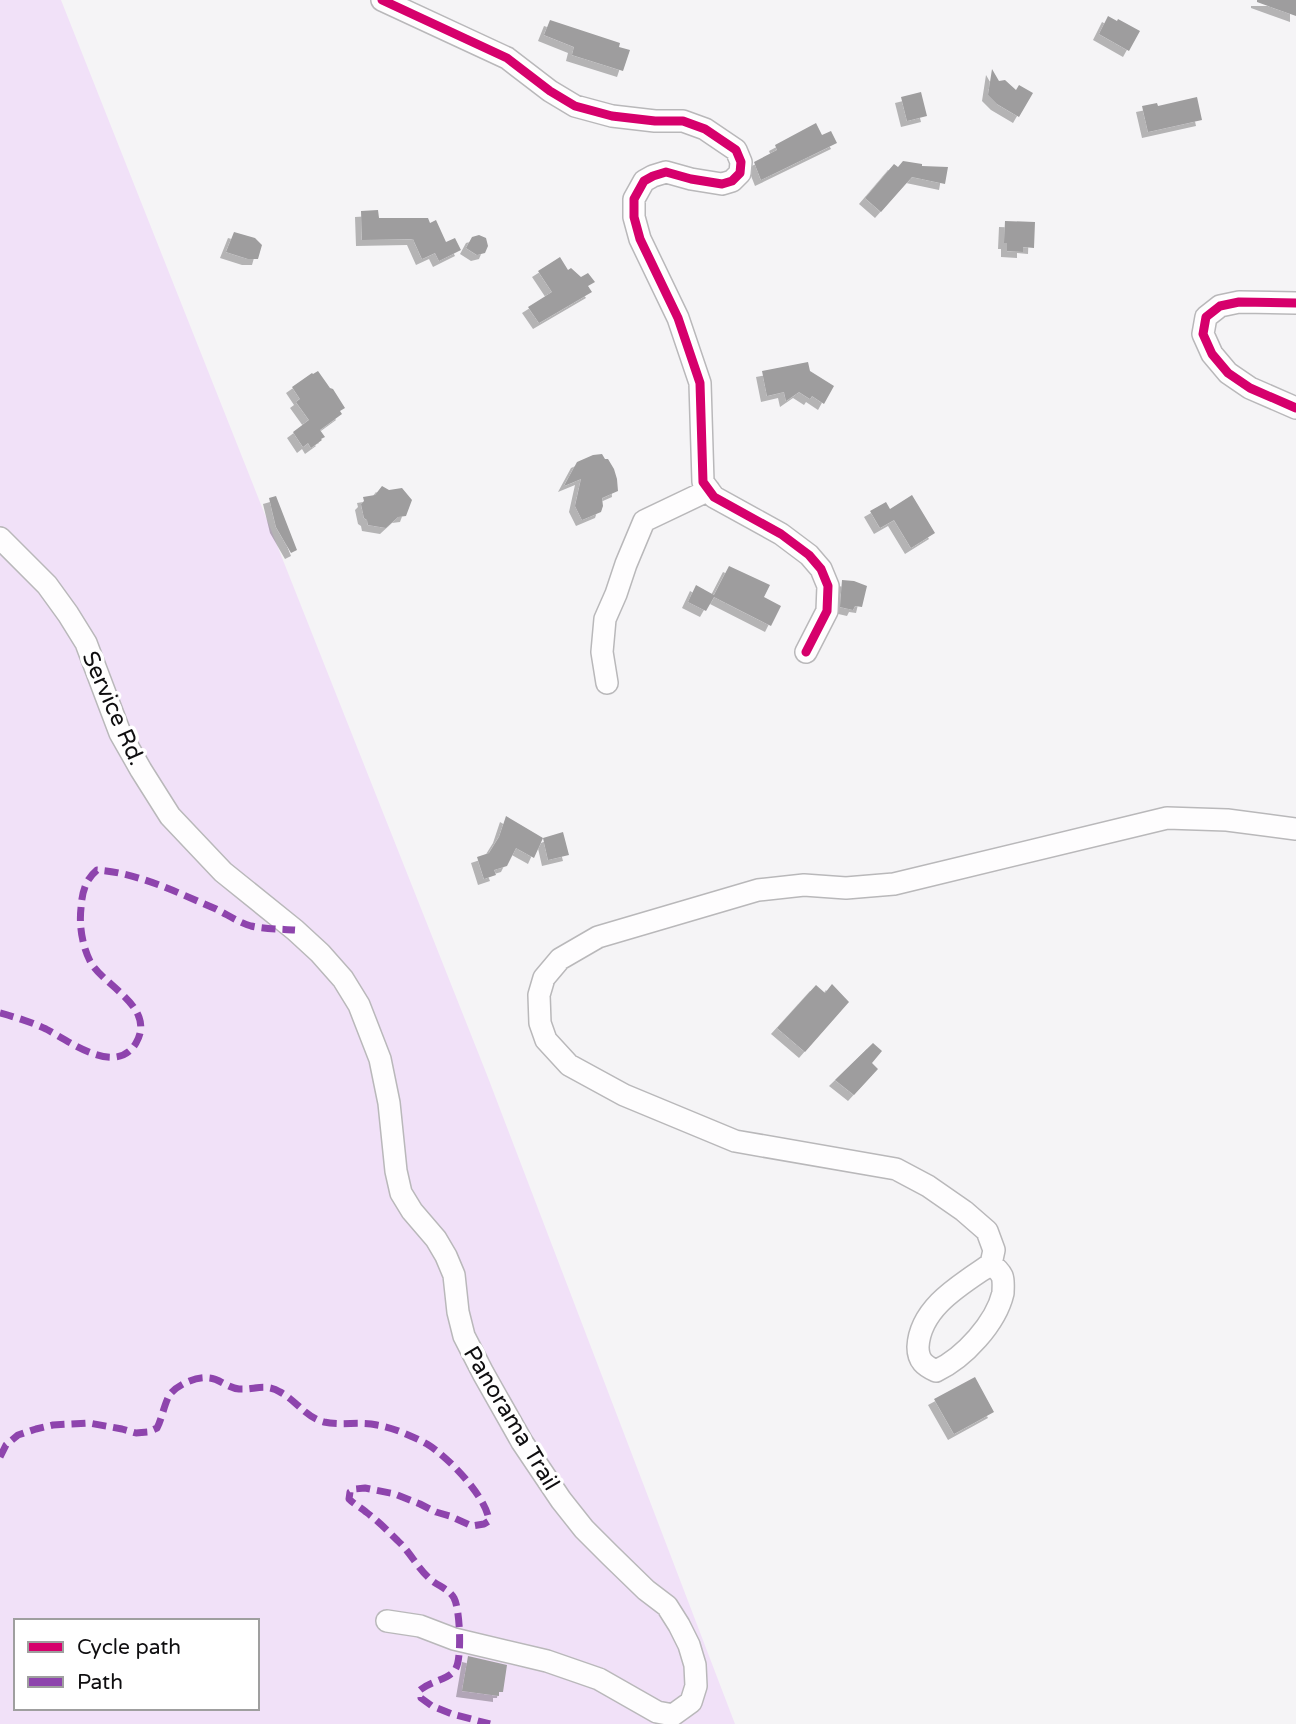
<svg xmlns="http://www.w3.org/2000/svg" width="1296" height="1724" font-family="'Varela Round',sans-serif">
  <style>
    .green { fill: #f1e1f8; fill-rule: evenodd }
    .building { fill: #9e9d9e; filter: url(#shadow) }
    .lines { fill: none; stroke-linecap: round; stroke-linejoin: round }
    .minor-casing { stroke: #b9b8ba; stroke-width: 24 }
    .minor { stroke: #fefdfe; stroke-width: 21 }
    .quiet { stroke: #8e44ad; stroke-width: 7; stroke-dasharray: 14 7; stroke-linecap: butt }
    .cycleway-casing { stroke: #fff; stroke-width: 13 }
    .cycleway { stroke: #d6006c; stroke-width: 9 }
    .labels { text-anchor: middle; stroke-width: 7; stroke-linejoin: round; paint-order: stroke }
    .street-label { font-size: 23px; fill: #0f0e10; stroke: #fff }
  </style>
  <defs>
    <filter id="shadow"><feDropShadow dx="-6" dy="6" stdDeviation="0" flood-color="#0004"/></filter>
  </defs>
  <rect width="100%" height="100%" fill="#f5f4f6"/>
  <path class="green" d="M0,0H61L487,1075L735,1724H0ZM16,1621H257V1708H16Z"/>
  <path class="building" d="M1257,0H1296V16L1257,2Z
    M1108,16L1117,21L1118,19L1140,31L1129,51L1099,34Z
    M550,20L620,43L619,47L630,50L623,71L572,55L574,47L544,35Z
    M992,69L999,81L1005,80L1016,90L1019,85L1033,93L1019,117L997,104L988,95Z
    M921,92L927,116L907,121L901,97Z
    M1197,97L1202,120L1148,132L1142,106L1157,103L1158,106Z
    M816,123L822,135L831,131L837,143L761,180L754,162L777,150L775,145Z
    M903,161L922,164V166L948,167L945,184L912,177L881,212L865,198L894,164L898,167Z
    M378,210L379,218H428L430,223L436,220L446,242L455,238L461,250L439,261L435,253L422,259L413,239L362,240L361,211Z
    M1005,221L1035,222L1034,248L1023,247V252L1007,251V243H1004Z
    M234,232L255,238L262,245L258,259H248L226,252Z
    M479,235L486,238L488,246L485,253L477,255L466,248L472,237Z
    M560,257L568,270L571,268L581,277L588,273L595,282L588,286L592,292L539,323L528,307L552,292L538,271Z
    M808,362L810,371L834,386L824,404L812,396L810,399L799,392L786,401L784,392L767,396L762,371Z
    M318,371L330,388L333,389L345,408L340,411L342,414L320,430L325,437L321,439L322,440L311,448L308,443L303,447L293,432L309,420L296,402L300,399L292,387L312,373L313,374Z
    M602,454L605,459H608L614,469L617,479L618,491L602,498L603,506L601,512L582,520L575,506L581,479L564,486L577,462L593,455Z
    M382,486L389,490L402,488L412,500L406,516L398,517L386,528L368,525L367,520L364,518L361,504L364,501L363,497L375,495Z
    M912,495L935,533L911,548L894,520L880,528L870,511L886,502L890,509Z
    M276,496L297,550L291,553L276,527L269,498Z
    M729,566L770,585L764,597L781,606L771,626L714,597L706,611L688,602L696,585L714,595Z
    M842,580L854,581L867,586L862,607L855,606L853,610L840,607Z
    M506,816L543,838L563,832L569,855L548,860L543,838L534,858L516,848L507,866L494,870L496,875L484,879L477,857L489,853L499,837Z
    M832,984L849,1002L805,1052L777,1028L816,985L825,993Z
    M873,1043L882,1051L872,1063L878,1069L854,1095L835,1080Z
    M975,1377L994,1412L954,1434L934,1399Z
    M468,1656L507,1665L503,1692H499V1696L462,1691Z"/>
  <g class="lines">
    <g class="minor-casing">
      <path id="minor" d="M382,0L507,58L550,91L575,106L612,116L655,121H683L705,129L736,150L741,162L740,173L732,181L722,184L691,179L666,172L653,176L644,181L634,199V217L640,239L678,318L700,383L703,482L714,497L781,534L809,555L821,569L828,586L827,611L806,652
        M1296,303L1239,302L1220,306L1206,317L1203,334L1212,354L1228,373L1250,388L1296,408
        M0,538L47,585L68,614L86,643L120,733L141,770L170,816L223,872L295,930L320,953L343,979L359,1005L380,1059L389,1103L396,1171L401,1193L412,1211L436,1239L446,1256L454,1275L458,1312L464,1336L483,1373L522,1442L561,1500L584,1529L610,1555L646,1590L667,1606L679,1625L689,1645L695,1665L696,1686L691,1702L673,1715L657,1712L599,1679L547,1661L454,1639L420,1626L387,1621
        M607,683L602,652L605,619L616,594L626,564L644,521L709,490
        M991,1264C962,1284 920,1307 918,1347C918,1361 925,1366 936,1371C964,1358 996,1323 1003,1293C1003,1288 1004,1281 1002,1276C1000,1272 995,1267 991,1264L994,1250L987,1231L964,1211L928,1186L896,1169L735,1141L624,1095L569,1065L546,1040L540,1023L539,995L544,978L560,959L598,937L758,890L804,885L846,888L894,884L1167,818L1227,820L1296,829"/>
    </g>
    <use href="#minor" class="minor"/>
    <path class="quiet" d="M0,1013C15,1017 31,1022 46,1029C69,1041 116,1077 136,1043C157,1007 103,986 90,961C82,945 79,925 81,908C82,893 85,880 97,870C139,873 178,893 216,909C228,915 238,922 251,926C265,929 280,929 295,930
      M0,1457L6,1445L18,1435L36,1429L53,1425L89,1423L122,1429L136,1433L148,1432L157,1428C162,1419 165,1400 171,1393C179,1384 197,1376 209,1378C220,1379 228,1388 239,1389C254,1390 266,1383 280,1392C296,1400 305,1417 324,1422C341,1426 360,1421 377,1425C394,1428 412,1436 427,1444C447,1456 487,1497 489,1521L484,1524L472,1526L450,1516L436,1512L420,1504L395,1494L365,1488L355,1489L350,1492L349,1499C354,1504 360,1507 366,1512C377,1520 388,1531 398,1541C410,1552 417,1567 429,1578C437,1586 448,1588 454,1598C460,1609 462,1657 456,1668C450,1680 432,1680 420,1690L421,1698L432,1706L452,1714L490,1724"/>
    <g class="cycleway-casing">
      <path id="cycleway" d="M382,0L507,58L550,91L575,106L612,116L655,121H683L705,129L736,150L741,162L740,173L732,181L722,184L691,179L666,172L653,176L644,181L634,199V217L640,239L678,318L700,383L703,482L714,497L781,534L809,555L821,569L828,586L827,611L806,652
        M1296,303L1239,302L1220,306L1206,317L1203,334L1212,354L1228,373L1250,388L1296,408"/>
    </g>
    <use href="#cycleway" class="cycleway"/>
  </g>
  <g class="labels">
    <g class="street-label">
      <text transform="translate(114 708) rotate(66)" y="8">Service Rd.</text>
      <text transform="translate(512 1418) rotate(59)" y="8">Panorama Trail</text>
    </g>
  </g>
  <rect x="14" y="1619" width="245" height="91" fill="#ffffff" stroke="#9f9f9f" stroke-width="2"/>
  <rect x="28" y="1642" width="35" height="10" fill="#d6006c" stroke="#9f9f9f" stroke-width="2"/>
  <text x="77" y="1654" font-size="21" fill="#0f0e10">Cycle path</text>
  <rect x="28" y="1677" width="35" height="10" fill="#8e44ad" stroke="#9f9f9f" stroke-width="2"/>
  <text x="77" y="1689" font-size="21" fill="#0f0e10">Path</text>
</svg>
